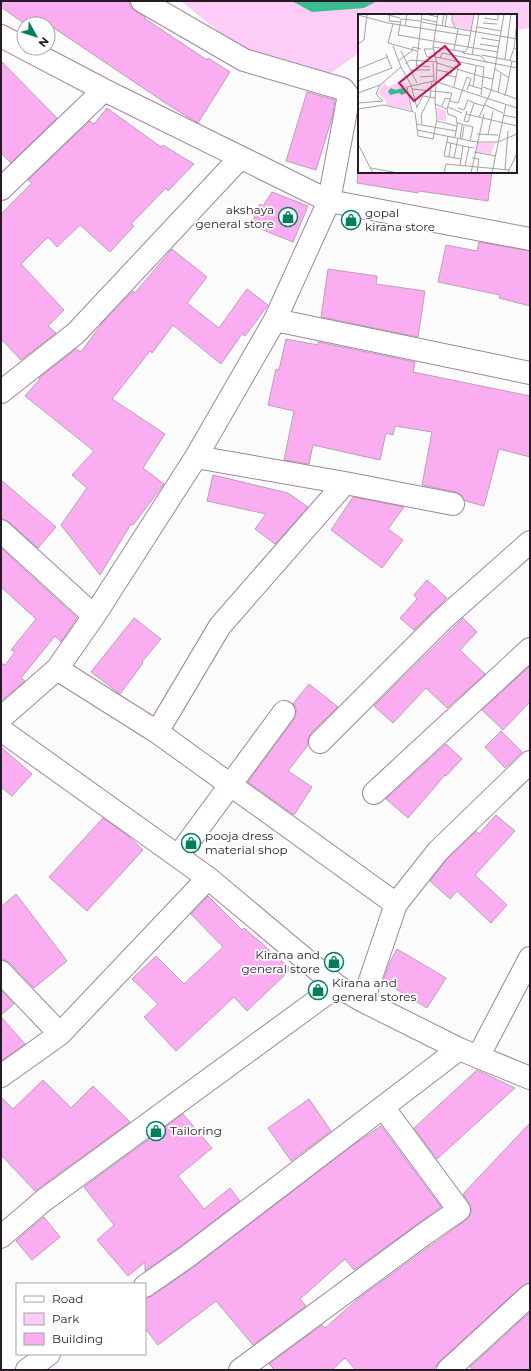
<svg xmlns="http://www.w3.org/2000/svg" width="531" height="1371" font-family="Montserrat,sans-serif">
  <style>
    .green { fill: #fdccf7 }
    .water { fill: #3aba91 }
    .building { fill: #fbadf2; stroke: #bb9fb8 }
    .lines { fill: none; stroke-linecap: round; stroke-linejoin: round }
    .street-casing { stroke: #a1859e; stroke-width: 24 }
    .street { stroke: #fff; stroke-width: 22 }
    .labels { text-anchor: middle; stroke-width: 3.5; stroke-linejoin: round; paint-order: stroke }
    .poi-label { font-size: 12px; fill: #261b25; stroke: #fff; text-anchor: start }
    .inset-road { fill: none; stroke: #a6a1a5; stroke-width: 1 }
    .view { fill: #c2185b; fill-opacity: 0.15; stroke: #c2185b; stroke-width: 2 }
    .inset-edge { fill: none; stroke: #261b25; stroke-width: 2 }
  </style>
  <rect width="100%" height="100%" fill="#fbfbfb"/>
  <path class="green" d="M181,1H530V28L516,30V15H359V53L328,75L244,52Z"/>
  <path class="water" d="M292,1H377L364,8L312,12Z"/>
  <path class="building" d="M1,1H129L131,8L145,17L144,18L207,60L208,58L230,72L198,123L170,106L36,16L30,24H25L1,7Z
    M1,61L57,118L11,163L1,153Z
    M307,92L335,100L332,118L316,170L286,161Z
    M107,108L161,147L163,145L194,164L168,191L166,188L131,224L134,226L110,252L80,225L57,247L48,237L21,264L64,310L48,326L56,333L21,360L1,339V214L32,183L28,180L90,121L94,124Z
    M358,172H492L488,201L419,191L418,193L357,183Z
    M272,192L308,206L293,242L251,225L260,204L263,206Z
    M479,242L530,251V306L499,298L500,295L438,282L446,245L477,251Z
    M172,249L207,277L187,303L219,328L247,289L268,305L245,336L242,334L221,364L173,325L152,353L150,351L112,399L165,434L143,468L164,484L133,525L131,524L100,575L61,525L87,488L72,475L94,451L25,396L40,379L39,378L76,349L81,352L103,322L133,291L135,293Z
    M328,269L377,276L376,284L425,291L418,337L321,317Z
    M286,339L318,345V342L415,362L413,372L530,396V457L499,449L484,506L465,501L461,495L456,492L422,485L432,432L395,426L393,435L386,433L380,460L313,445L309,464L284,460L294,411L268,405L276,369L279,370Z
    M213,475L288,493L308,507L275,544L255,529L266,514L207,501Z
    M1,480L56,527L38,548L9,522L1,519Z
    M353,497L404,507L388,529L403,540L382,568L331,530Z
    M1,548L77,618L61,642L55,636L21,678L25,681L1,701V663L5,665L15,652L11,650L36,619L1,587Z
    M427,580L447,598L414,630L400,618L417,599L414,595Z
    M134,618L161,639L142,662L143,663L120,694L91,672Z
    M463,618L477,632L460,650L485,674L447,708L426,688L393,723L374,706Z
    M530,666V702L503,730L482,710Z
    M309,684L338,707L311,733L308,739V745L288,771L312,787L294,815L248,782L294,719L296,713V707L293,704Z
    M501,731L522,752L505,768L485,747Z
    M446,744L462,759L446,776L445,775L408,818L386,799Z
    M1,747L32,774L12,796L1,787Z
    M496,815L515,831L475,875L507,905L491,923L457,891L450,899L430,881L447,859L476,831L479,834Z
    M103,818L128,836L143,850L87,911L49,877Z
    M16,894L67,961L34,988L10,963L5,960H1V907Z
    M208,896L242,930L244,928L291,969L247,1011L234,997L176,1051L144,1017L158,1004L132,979L156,956L184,984L223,947L191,914Z
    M397,949L446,978L427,1008L383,981L390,962Z
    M1,990L14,1004L1,1015Z
    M1,1017L25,1044L1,1061Z
    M477,1070L515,1088L437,1159L414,1128Z
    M43,1080L71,1108L93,1086L130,1122L35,1191L1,1155V1097L13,1109Z
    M309,1099L331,1131L291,1161L268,1128Z
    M183,1114L212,1148L178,1176L204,1209L230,1188L240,1201L181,1246L145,1271V1262L128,1276L97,1240L114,1225L84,1187Z
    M530,1123V1283L522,1286L440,1361L433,1370H356L345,1358L332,1370H275L269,1364L322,1325L325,1328L359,1298L466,1220L470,1215L471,1208L469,1203L463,1194Z
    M381,1126L441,1207L354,1270L345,1259L300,1299L306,1306L253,1345L216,1301L158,1345L145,1328V1298L152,1296L195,1266L353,1145Z
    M44,1217L60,1237L32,1260L16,1241Z
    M530,1312V1370H474L470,1367Z"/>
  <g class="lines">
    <g class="street-casing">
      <path id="street" d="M1,36L104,90L329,201L530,239
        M1,189L104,90
        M275,320L530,373
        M1,392L76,333L240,158
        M196,457L345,483L453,504
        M1,531L94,616
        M57,669L157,732L396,904
        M1,718L57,669L94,616L196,457L275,320L329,201L348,100L347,94L343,89L244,60L142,1
        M1,730L208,878L337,986L363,1001L459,1049L530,1078
        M157,732L220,626L345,483
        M320,742L443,619L530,542
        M374,793L530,649
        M178,856L284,712
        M1,972L60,1034
        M363,1001L396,904L438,851L530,762
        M478,1057L530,958
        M1,1076L60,1034L208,878
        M1,1237L43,1201L337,986
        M145,1286L188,1256L459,1049
        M27,1370L49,1354
        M240,1370L423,1235L459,1210L383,1107
        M448,1370L530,1295"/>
    </g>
    <use href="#street" class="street"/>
  </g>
  <defs>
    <g id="shop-ring" transform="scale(1)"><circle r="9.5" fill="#fff" stroke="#007f5e" stroke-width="1.5"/><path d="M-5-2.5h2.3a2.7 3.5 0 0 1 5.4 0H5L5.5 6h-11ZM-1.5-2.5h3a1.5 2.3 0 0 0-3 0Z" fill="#007f5e"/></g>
  </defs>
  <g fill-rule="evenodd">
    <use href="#shop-ring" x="288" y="217"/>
    <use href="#shop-ring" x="351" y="220"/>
    <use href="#shop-ring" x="191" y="843"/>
    <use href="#shop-ring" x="334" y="962"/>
    <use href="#shop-ring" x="318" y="990"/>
    <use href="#shop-ring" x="156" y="1131"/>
  </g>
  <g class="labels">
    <g class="poi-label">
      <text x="274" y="214" text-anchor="end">akshaya<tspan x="274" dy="14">general store</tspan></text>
      <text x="365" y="217">gopal<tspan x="365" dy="14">kirana store</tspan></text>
      <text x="205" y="840">pooja dress<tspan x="205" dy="14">material shop</tspan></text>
      <text x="320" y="959" text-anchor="end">Kirana and<tspan x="320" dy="14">general store</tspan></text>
      <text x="332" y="987">Kirana and<tspan x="332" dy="14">general stores</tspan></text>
      <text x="170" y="1135">Tailoring</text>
    </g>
  </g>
  <g transform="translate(358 14)">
    <rect width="159" height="159" fill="#fbfbfb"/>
    <path d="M95,0H115L113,16L99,13L95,9ZM26,68L30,73L41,68L49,74L53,96L28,91V86L20,79ZM79,93L88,97V107L80,106ZM119,129H137L133,140L117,138Z" fill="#fdccf7"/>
    <path d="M33,74L37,76L45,74L48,79L44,81L41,79L32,81L30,77Z" fill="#3aba91"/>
    <path class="inset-road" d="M27,0L42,4M32,0L31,7L42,8M68,0L80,3M94,0V7L98,15M116,0L110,33L140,38M0,1L30,9L112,22M126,4L140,6V0M42,5L63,7M64,5L79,8M43,6L40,21L110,33L107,38L75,33M63,8L159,25M159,8L156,34L159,35M125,9L139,10M35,10L30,29L59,37M47,12L49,0M84,12L86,0M87,13L89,0M119,13L143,17M123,24L142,27M0,30L6,26L9,0M122,30L141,33M35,32L43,53L53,71L59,94M76,35H66L69,43L78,42M96,36L100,15M43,37L59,69M54,37L55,33L63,35M105,37V39L123,42L129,49M28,40L34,55M114,41L121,0M124,41L159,48M78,43L126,53L125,63L135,65M82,44L84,39L159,54M147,45L153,0M152,46L156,34M40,47L54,37M75,49L76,67M79,49L125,63L123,81M47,50L52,46L79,48M58,51L72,53M58,54L64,0M0,55L29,43M137,55L151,64M52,56H72M79,56L94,59M89,57L88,61L98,63M62,63L76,62M0,67L34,54M111,71L124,75M96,72L100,54M115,73L118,52M125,73L159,85M54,75L94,79L89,95L90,100L98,103L99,109M0,79L22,71L43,53M140,79L143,60M147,82L154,47M92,87L100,89L109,63L113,65L109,76M0,89L25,87L18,80L22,71M77,90L89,95M127,91L145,99M84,92L87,84L92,85M59,93L65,82L77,84M90,93L104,99M100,94L106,96L110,86L116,89M0,95L26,91L56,98M54,97L49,73L76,67L159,94M109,97L106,107L110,108L116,89L126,92M57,98L60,122M108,100L159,112M145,101L159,104M121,103L133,77L146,0M79,107L99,112L97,123M58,110L98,117M64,110L63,101L72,83L74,67M99,112V109L115,113L112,127M59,116L118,128H140M119,120L140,121M130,121L135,97M60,122L75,125L79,104L77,88L79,49L75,33L80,0M90,122L86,142L103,145L102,151M102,125L104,111M104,125L106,112M88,128L105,132M140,128L159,120M0,130L15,159M116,138L138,142M91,143L93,129M96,144L100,124M114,144L121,145L119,159M103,145L105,132L116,134M107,152L111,133M13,154L40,159M147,156L150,117M86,159L88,150L151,156M113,159L126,100M134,159L148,90M150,159L159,139"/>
    <path class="view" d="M87,32L102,50L56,87L41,69Z"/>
    <rect width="159" height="159" class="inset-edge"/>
  </g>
  <rect width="531" height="1371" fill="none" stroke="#261b25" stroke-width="4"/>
  <rect x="16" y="1283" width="130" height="72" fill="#ffffff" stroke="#a8a4a8"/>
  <rect x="24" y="1296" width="20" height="6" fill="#ffffff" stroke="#a8a4a8"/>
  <text x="52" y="1303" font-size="12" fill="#261b25">Road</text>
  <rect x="24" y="1313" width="20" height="12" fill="#fdccf7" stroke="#a8a4a8"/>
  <text x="52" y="1323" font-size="12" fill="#261b25">Park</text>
  <rect x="24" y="1333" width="20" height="12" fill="#fbadf2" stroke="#a8a4a8"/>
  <text x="52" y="1343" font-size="12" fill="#261b25">Building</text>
  <g transform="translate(36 36) rotate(129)"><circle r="19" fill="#ffffff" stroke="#a8a4a8"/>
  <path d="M0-3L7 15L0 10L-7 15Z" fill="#007f5e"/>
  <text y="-6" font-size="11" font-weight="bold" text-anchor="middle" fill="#261b25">N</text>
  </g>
</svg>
